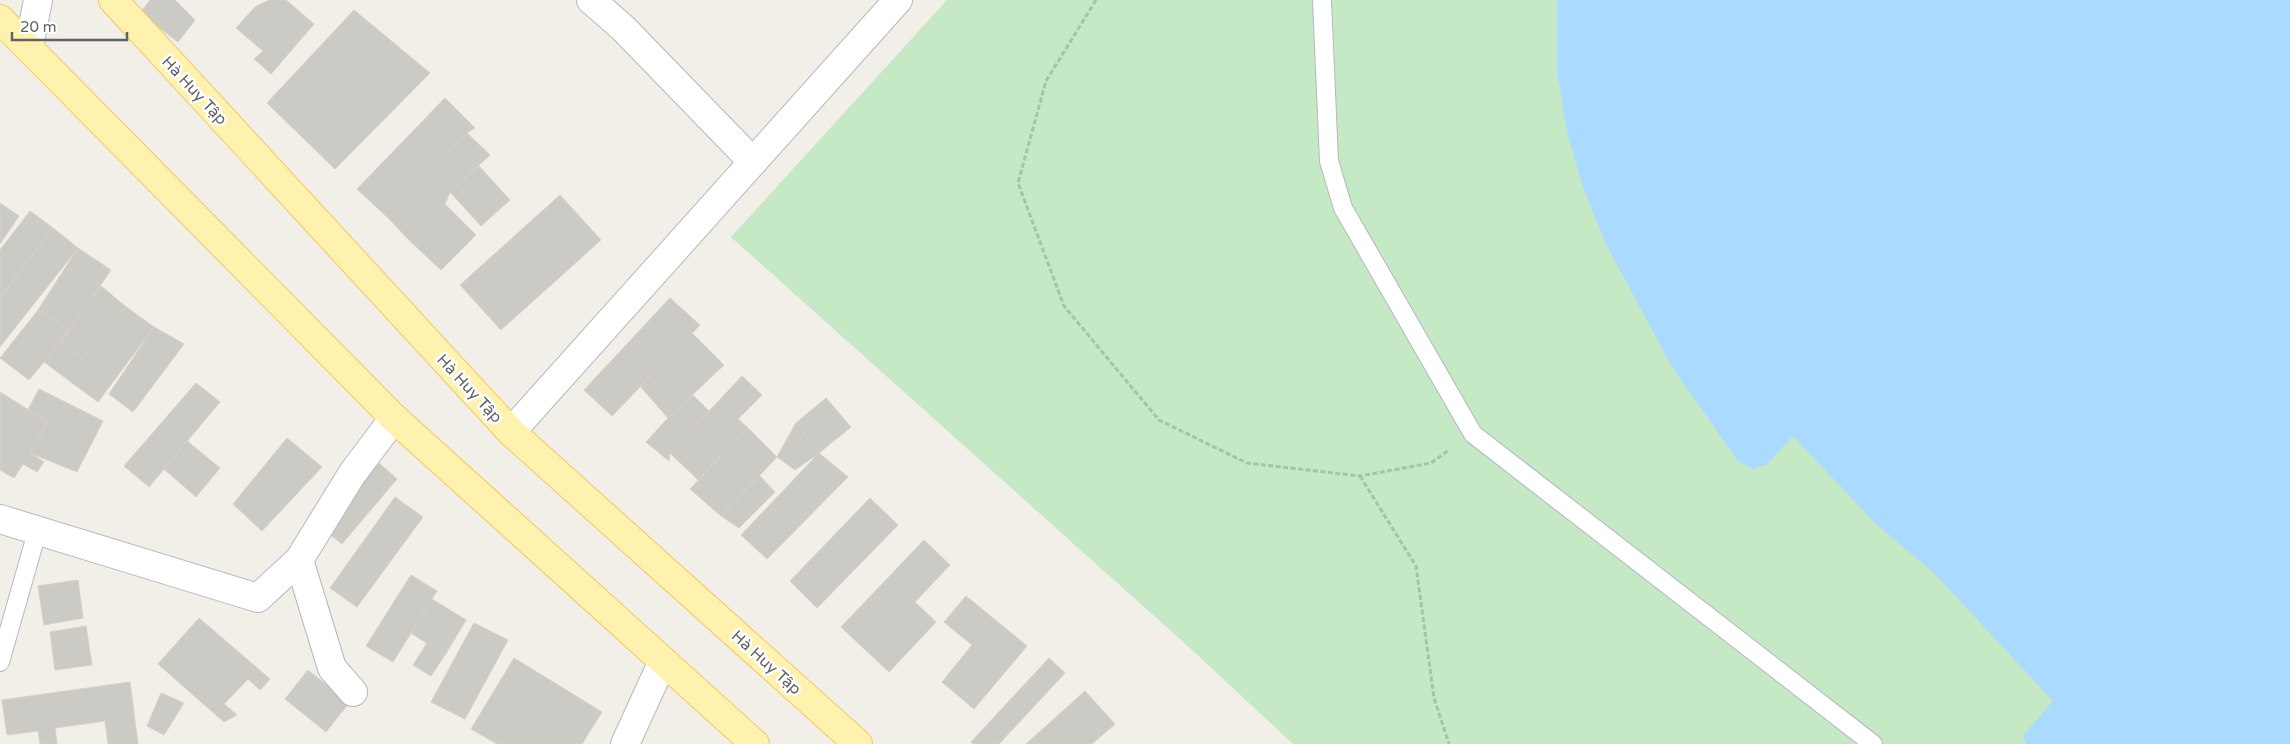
<svg xmlns="http://www.w3.org/2000/svg" width="2290" height="744" font-family="'Varela Round',sans-serif">
  <style>
    .green { fill: #c5e8c5 }
    .water { fill: #aadaff }
    .building { fill: #cccac5; stroke: #d6d1c6 }
    .lines { fill: none; stroke-linecap: round; stroke-linejoin: round }
    .service-casing { stroke: #b5b8bc; stroke-width: 20 }
    .minor-casing { stroke: #b5b8bc; stroke-width: 30 }
    .tertiary-casing { stroke: #b5b8bc; stroke-width: 30 }
    .primary-casing { stroke: #f2c960; stroke-width: 30 }
    .path { stroke: #9cc7a9; stroke-width: 3; stroke-dasharray: 5 2.5; stroke-linecap: butt }
    .service { stroke: #fff; stroke-width: 18 }
    .minor { stroke: #fff; stroke-width: 28 }
    .tertiary { stroke: #fff; stroke-width: 28 }
    .primary { stroke: #fff2af; stroke-width: 28 }
    .labels { text-anchor: middle; stroke-width: 5; stroke-linejoin: round; paint-order: stroke }
    .street-label { font-size: 16px; fill: #5f6368; stroke: #fff }
  </style>
  <rect width="100%" height="100%" fill="#f1efe8"/>
  <path class="green" d="M947,0H2290V744H1293L1191,649L731,237Z"/>
  <path class="water" d="M1557,0H2290V744H2026L2023,736L2053,701L1935,574L1875,523L1793,436L1766,465L1752,469L1738,461L1672,367L1605,242L1583,187L1567,132L1557,72Z"/>
  <path class="building" d="M150,0H175L195,20L178,42L140,13Z
    M269,0H286L314,24L271,74L254,59L263,51L236,28L255,7Z
    M354,10L430,73L335,169L267,103Z
    M445,98L475,128L467,133L388,218L357,189Z
    M467,133L490,155L450,192L445,204L410,241L388,218Z
    M479,166L510,200L481,226L450,192Z
    M560,195L601,240L501,330L460,285Z
    M0,203L19,216L0,244Z
    M445,204L476,235L441,270L410,241Z
    M30,211L53,228L0,298V250Z
    M53,228L78,248L0,347V298Z
    M78,248L111,270L69,331L38,310Z
    M101,286L125,306L82,358L60,341Z
    M670,298L700,325L612,416L584,390Z
    M125,306L154,327L98,402L44,362L60,341L82,358Z
    M38,310L69,331L29,380L0,358Z
    M154,327L184,344L133,412L109,394Z
    M692,333L724,365L668,418L640,386Z
    M742,376L762,395L738,419L748,428L698,480L670,453Z
    M196,383L220,402L149,487L124,466Z
    M39,389L103,421L77,472L30,453L48,422L28,410Z
    M0,392L48,422L30,453L44,462L37,472L23,464L14,478L0,470Z
    M693,395L710,412L670,453L669,461L646,442L668,418Z
    M826,398L851,427L819,453L796,423Z
    M796,423L819,453L795,470L777,457Z
    M748,428L777,457L721,516L690,489Z
    M287,438L322,467L262,531L233,504Z
    M187,441L220,468L196,497L164,469Z
    M819,453L848,477L767,559L741,535Z
    M379,463L397,479L342,544L322,528Z
    M759,475L775,492L739,528L721,516Z
    M395,497L423,517L357,607L330,588Z
    M870,498L898,525L817,608L790,581Z
    M924,540L950,565L915,602L936,622L889,672L841,627Z
    M411,575L437,591L393,662L366,646Z
    M78,580L83,618L44,625L38,586Z
    M966,596L1027,646L974,709L942,682L972,645L944,622Z
    M432,599L466,620L445,655L411,633Z
    M199,618L270,679L260,690L248,679L224,704L237,715L224,722L158,664Z
    M474,623L508,640L465,719L431,702Z
    M86,626L92,665L55,670L50,632Z
    M427,643L445,655L431,676L413,665Z
    M514,658L602,712L582,744H497L471,729Z
    M1049,658L1065,673L999,744H973L971,742Z
    M308,670L349,703L326,732L285,699Z
    M130,682L138,744H108L105,721L55,728L57,744H40L38,731L7,735L2,700Z
    M1085,691L1115,724L1092,744H1026Z
    M161,693L184,703L164,735L147,726Z"/>
  <g class="lines">
    <g class="service-casing">
      <path id="service" d="M1322,0L1329,161L1343,208L1473,434L1873,744
        M0,662L37,532"/>
    </g>
    <g class="minor-casing">
      <path id="minor" d="M591,0L623,28L753,162
        M511,432L898,0
        M0,519L258,598L299,560L352,474L394,418
        M299,560L332,668L353,692
        M625,744L663,661"/>
    </g>
    <g class="tertiary-casing">
      <path id="tertiary" d="M29,46L38,0"/>
    </g>
    <g class="primary-casing">
      <path id="primary" d="M113,0L511,432L858,744
        M0,19L394,418L755,744"/>
    </g>
    <path class="path" d="M1096,0L1046,81L1018,183L1064,306L1159,420L1247,463L1360,476L1431,463L1449,450
      M1360,476L1416,566L1434,698L1449,744"/>
    <use href="#service" class="service"/>
    <use href="#minor" class="minor"/>
    <use href="#tertiary" class="tertiary"/>
    <use href="#primary" class="primary"/>
  </g>
  <g class="labels">
    <g class="street-label">
      <text transform="translate(195 90) rotate(47)" y="6">Hà Huy Tập</text>
      <text transform="translate(470 388) rotate(47)" y="6">Hà Huy Tập</text>
      <text transform="translate(767 662) rotate(42)" y="6">Hà Huy Tập</text>
    </g>
  </g>
  <path d="M12 32v8h115v-8" fill="none" stroke="#5f6368" stroke-width="2.5"/>
  <text x="20" y="32" font-size="15" fill="#5f6368" stroke="#ffffff" stroke-width="4" paint-order="stroke">20 m</text>
</svg>
